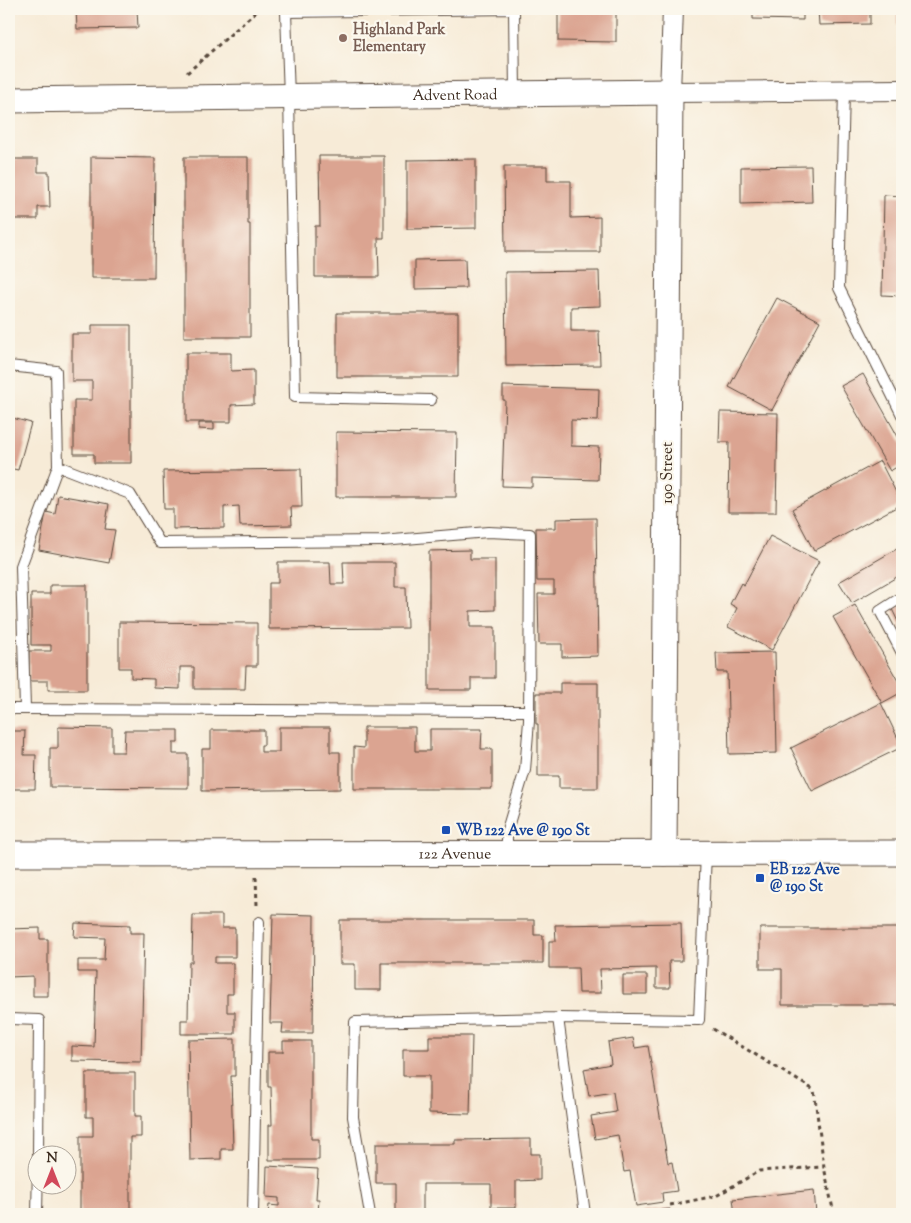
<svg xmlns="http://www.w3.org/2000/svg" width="911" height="1223" font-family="'Sorts Mill Goudy',serif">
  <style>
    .building { fill: #dba491 }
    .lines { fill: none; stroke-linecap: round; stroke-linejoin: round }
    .service-casing { stroke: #57473a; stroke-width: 12 }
    .minor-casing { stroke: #57473a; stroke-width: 22 }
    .tertiary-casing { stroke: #57473a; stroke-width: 27 }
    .path { stroke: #57473a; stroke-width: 3; stroke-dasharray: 4 4; stroke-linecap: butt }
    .service { stroke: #fff; stroke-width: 10 }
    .minor { stroke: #fff; stroke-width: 20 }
    .tertiary { stroke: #fff; stroke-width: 25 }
    .education-dot { fill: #8d6e63; stroke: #fbf7ec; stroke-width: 2 }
    .transit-dot { fill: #1a4fb4; stroke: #fbf7ec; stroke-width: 2 }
    .labels { text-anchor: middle; stroke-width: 4.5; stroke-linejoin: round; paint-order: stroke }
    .education-label { font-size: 15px; font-weight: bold; fill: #785e54; stroke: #fbf7ec; text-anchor: start }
    .street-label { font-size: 15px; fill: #3b2a1e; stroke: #fbf7ec }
    .transit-label { font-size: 15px; font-weight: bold; fill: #164399; stroke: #fbf7ec; text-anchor: start }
  </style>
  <rect width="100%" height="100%" fill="#fbf7ec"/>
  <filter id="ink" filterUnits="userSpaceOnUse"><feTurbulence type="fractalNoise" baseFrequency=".02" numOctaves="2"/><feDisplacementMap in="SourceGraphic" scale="10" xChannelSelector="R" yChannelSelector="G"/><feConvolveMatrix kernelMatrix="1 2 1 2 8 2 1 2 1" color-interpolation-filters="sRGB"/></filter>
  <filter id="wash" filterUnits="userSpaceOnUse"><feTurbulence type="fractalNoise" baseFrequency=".0096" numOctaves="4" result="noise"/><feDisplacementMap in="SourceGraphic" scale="20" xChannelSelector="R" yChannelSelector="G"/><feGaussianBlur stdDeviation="1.12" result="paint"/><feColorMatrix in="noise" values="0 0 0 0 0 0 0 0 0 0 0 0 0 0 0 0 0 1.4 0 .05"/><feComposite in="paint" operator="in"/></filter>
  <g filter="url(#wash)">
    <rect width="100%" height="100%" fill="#f7ebd7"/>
    <g id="blocks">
      <path class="building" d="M76,9H137L138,28L77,29Z
        M558,9H616V42L558,41Z
        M753,9H803V20L753,19Z
        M818,9H870V24L819,25Z
        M880,9H902V25H897V11L880,10Z
        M319,156H384V238H378L379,277H315V226H320Z
        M91,157L155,158L154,278H91Z
        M184,157H248V224H250V337H184Z
        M9,159H38V172H49L50,207H38V219H9Z
        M476,159V228L407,229V160Z
        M504,166H547V181H571V218L600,217V252H505Z
        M811,166L812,202L741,204V167Z
        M884,195L902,196V296L882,295Z
        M465,259L466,288L415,289V260Z
        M599,271L600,306L571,307V331H599L600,365L506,366L505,272Z
        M777,298L820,321L772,410L729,387Z
        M337,313H458V377H337Z
        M92,325H131V463H94V454H74V400H92V381H72V334H92Z
        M186,353H231V371L254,370V404L231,405V422H186Z
        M863,374L902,444V464L890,471L841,386Z
        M503,386L599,389L598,421L571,420V446L599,447L598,480L532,478V487L502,486L505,400H503Z
        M720,412L778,413L776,512H728L729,442H719Z
        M9,417L31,423L18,470L9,468Z
        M199,423H214V430L199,429Z
        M336,432L457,433L456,497H336Z
        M880,461L902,504L814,551L792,509Z
        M301,469L302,507H291L292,525L240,526L239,506L224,507V528L173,529V509H164L163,471Z
        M58,495L109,504L105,529L115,530L109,563L39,550L46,512L55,514Z
        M596,518L598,656L562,657V644H539L538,594H554V581H537L536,528H556V519Z
        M770,536L819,561L772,650L728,627L737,608L730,604L741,583L744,585Z
        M902,546V574L852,603L839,582Z
        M470,550V559H495V610L470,611V627H495V678H471V690H429V551Z
        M278,562H330L331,584H344L343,562H395V587H406L407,628L269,629V583H278Z
        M50,585H87V690H48V681H29V651H51V645H31V594H50Z
        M902,604V630L892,609Z
        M855,605L902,688V692L882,703L833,617Z
        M119,622L257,623V666H246L245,689H194V667H180V689L154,688V679L131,678V668H119Z
        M775,652L777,753L729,754L727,672H717L716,653Z
        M560,683H598V788H559V776H538V724H536V693H560Z
        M881,703L902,747L812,791L791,748Z
        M58,727L112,728V752H124L125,730H178V743H173V754H188V788L50,787V748H58Z
        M279,727H330V752H340V789L202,791V749H211V730H264V745H261V752H279Z
        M364,727H415V751H430V729H482L481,749H492V789H354V747L364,748Z
        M9,731H25L24,755H36L35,789H9Z
        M273,914L314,915L313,1033H282L283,1023H270Z
        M193,915H222V928H235V957H215V963H233V994H227V1012H235V1034H181V1020H188L189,962H192Z
        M340,920H534V935H543V963H381V990H355V964H340Z
        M75,923L130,925V933H144L141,1062L72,1061V1046L94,1047L96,972H78V960H104L105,938L74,937Z
        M681,923L682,961H669L670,988H656V968L600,969L601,993H579L578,968H549V941H556L555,925Z
        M40,928V939H48V996H33V976L9,977V929Z
        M760,928H902V1005H782V969H760Z
        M623,975H647V994H623Z
        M429,1036H472L470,1114L429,1113V1076H403V1049H429Z
        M633,1038L635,1048L648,1046L668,1163L672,1162L677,1191L662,1193L663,1202L636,1206L630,1171L624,1172L618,1135L595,1139L591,1116L616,1112L613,1092L589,1096L584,1069L611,1064L608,1042Z
        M235,1039V1076H231L233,1149H221V1159L190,1160L188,1040Z
        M283,1041H311V1139H319V1160H269V1125H272L271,1087H268V1052H283Z
        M86,1073H135V1116H141V1137H130V1214H80V1136H93V1117H86Z
        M531,1139V1154H540V1180L516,1181V1208H491V1184H423V1212H396V1183H376V1144H455V1140Z
        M267,1166L318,1169L316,1199H319L318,1214H268L269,1205L279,1206V1198L266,1197Z
        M814,1190L816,1214H735L733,1199Z
        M670,1209V1214H643V1212Z"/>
    </g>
  </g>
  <g filter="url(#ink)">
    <use href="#blocks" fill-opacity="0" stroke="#57473a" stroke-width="1"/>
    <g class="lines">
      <g class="service-casing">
        <path id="service" d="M844,91L839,288L902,415
          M9,366L56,371L58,466L130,494L160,543L382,541L488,532L530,534L529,721L525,770L507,830V853
          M431,400L295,397L289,97L286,12L514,9L515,94
          M58,466L21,566L25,709L529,711
          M902,597L880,611L902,653
          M9,709H25
          M558,1018L585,1214
          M9,1019L39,1020L38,1156
          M37,1214L38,1164
          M253,1214L259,922
          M370,1214L353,1117L355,1022L558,1018L699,1020L706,853"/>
      </g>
      <g class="minor-casing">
        <path id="minor" d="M673,9L670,92L902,90"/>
      </g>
      <g class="tertiary-casing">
        <g id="tertiary">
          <path id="s1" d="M9,100L670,92L664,853"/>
          <path id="s2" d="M9,854L902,853"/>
        </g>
      </g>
      <path class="path" d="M251,9L255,12
        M187,73L259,9
        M256,877L257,906
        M713,1029L814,1090L824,1167L834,1214
        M670,1205L716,1196L759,1171L824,1167"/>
      <use href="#service" class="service"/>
      <use href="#minor" class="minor"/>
      <use href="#tertiary" class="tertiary"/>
    </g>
  </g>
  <circle class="education-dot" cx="343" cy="38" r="5"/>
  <g class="transit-dot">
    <rect x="441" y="825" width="10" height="10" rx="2.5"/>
    <rect x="755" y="873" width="10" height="10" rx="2.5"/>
  </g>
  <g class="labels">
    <g class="education-label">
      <text x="353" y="34">Highland Park<tspan x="353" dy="17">Elementary</tspan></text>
    </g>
    <g class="street-label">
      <text dy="5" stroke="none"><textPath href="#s1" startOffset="446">Advent Road</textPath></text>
      <text transform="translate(667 473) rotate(-90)" y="5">190 Street</text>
      <text dy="5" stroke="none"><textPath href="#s2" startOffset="446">122 Avenue</textPath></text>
    </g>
    <g class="transit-label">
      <text x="456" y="835">WB 122 Ave @ 190 St</text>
      <text x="770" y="874">EB 122 Ave<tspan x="770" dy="17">@ 190 St</tspan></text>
    </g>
  </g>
  <rect width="911" height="1223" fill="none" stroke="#fbf7ec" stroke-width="30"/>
  <g transform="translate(52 1170)"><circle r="24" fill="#fbf7ec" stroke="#aea59a"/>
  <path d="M0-4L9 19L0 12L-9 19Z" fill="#d1495b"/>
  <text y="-8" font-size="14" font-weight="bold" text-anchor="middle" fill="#3b2a1e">N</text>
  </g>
</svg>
